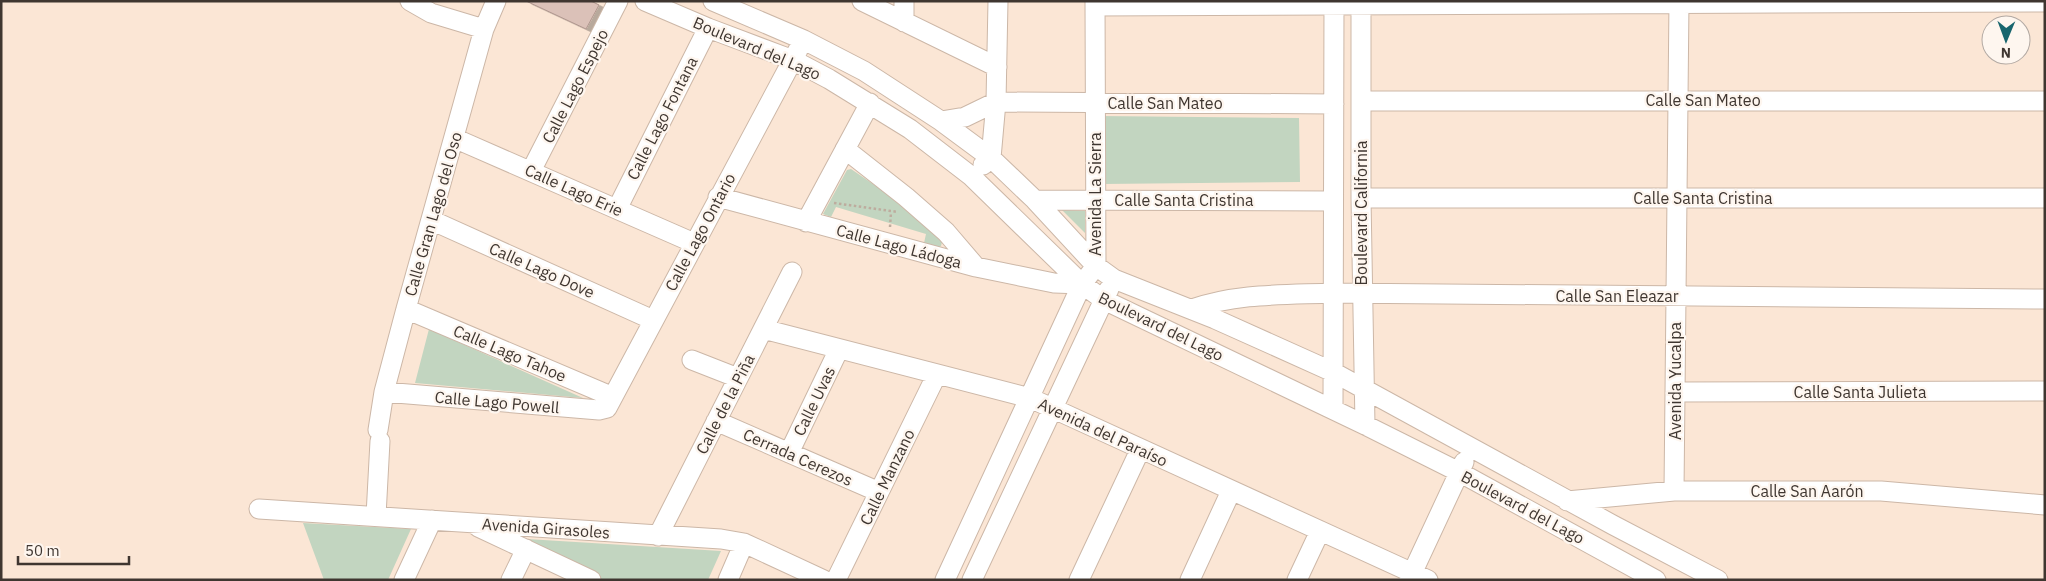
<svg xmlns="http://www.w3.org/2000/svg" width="2046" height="581" font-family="'IBM Plex Sans',sans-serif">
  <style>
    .green { fill: #c2d5c0 }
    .building { fill: #dbc1b8; stroke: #b0978f; filter: url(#shadow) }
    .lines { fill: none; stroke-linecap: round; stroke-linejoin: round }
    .minor-casing { stroke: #ccb7a7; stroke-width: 21 }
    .path { stroke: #bdac9e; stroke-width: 2.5; stroke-dasharray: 2.5 2.5; stroke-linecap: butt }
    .minor { stroke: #fff; stroke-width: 19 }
    .labels { text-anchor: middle; stroke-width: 4.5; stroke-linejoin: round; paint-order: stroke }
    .street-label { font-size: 16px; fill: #3f3630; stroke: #fef6ef }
  </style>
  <defs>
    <filter id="shadow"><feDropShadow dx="5.5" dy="3" stdDeviation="0" flood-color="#0004"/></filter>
  </defs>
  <rect width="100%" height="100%" fill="#fbe6d5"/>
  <path class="green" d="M1100,116L1299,118L1300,182L1103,184Z
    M851,169L892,197L942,242L941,246L938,248L924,243L926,234L836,207L831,217L823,214L847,170Z
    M1062,210L1085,211V233Z
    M429,329L583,398L415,383Z
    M303,523L411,529L388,580H324Z
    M511,538L721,551L708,580H601Z"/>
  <path class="building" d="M526,1H591L599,5L586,29Z"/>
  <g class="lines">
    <g class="minor-casing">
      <path id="minor" d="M410,1L431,13L484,29
        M645,1L708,28L793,60L829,79L910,129L971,176L1082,284L1104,300L1365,425L1459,472L1656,580
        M713,1L804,40L864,71L941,121L991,158L1035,200L1096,266L1114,279L1215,319L1333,372L1613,525L1718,580
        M862,1L997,67
        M1361,1V198L1365,425
        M1095,6L2045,2
        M904,22V1
        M1361,101H2045
        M941,121L965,117L996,102L1334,104
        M454,138L694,243
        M845,149L906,197L946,232L976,267
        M983,165L991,158L996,102L998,1
        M531,171L618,1
        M718,197L976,267L1054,283L1082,284
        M1361,198H2045
        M1035,200L1333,201
        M617,209L708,28
        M431,220L653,320
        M806,222L870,103
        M406,309L613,397
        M1192,309C1237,293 1285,295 1333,293L2045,299
        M763,329L1030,398L1428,580
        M692,360L738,378
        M384,392L599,410L607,408L798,50
        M1675,392L2045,391
        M1333,409L1334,1
        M716,421L879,492
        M378,430L384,392L406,309L484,29L496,1
        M789,453L839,349
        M1674,491L1679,1
        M1567,501L1674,491H1881L2045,505
        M259,509L721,539L744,543L824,580
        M376,516L380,441
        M478,527L591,580
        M658,536L792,272
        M404,580L432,520
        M511,580L526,549
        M728,580L744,543
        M836,580L937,374
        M945,580L1082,284L1096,266L1095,1
        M972,580L1109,289
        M1079,580L1140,450
        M1190,580L1231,491
        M1297,580L1320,531
        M1409,580L1464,462"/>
    </g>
    <path class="path" d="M834,203L898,212
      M890,227L891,212"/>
    <use href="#minor" class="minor"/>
  </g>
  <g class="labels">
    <g class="street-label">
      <text transform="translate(757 48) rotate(23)" y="6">Boulevard del Lago</text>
      <text transform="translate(575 86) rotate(-63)" y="6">Calle Lago Espejo</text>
      <text x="1703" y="106">Calle San Mateo</text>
      <text x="1165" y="109">Calle San Mateo</text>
      <text transform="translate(662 118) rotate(-63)" y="6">Calle Lago Fontana</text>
      <text transform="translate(574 190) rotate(24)" y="6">Calle Lago Erie</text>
      <text transform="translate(1095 194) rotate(-90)" y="6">Avenida La Sierra</text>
      <text x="1703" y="204">Calle Santa Cristina</text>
      <text x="1184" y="206">Calle Santa Cristina</text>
      <text transform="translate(1361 213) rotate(-90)" y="6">Boulevard California</text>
      <text transform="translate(433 214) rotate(-74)" y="6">Calle Gran Lago del Oso</text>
      <text transform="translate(700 232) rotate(-62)" y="6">Calle Lago Ontario</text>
      <text transform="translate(899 246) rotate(15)" y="6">Calle Lago Ládoga</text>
      <text transform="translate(542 270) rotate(24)" y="6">Calle Lago Dove</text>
      <text x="1617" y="302">Calle San Eleazar</text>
      <text transform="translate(1161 326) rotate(26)" y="6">Boulevard del Lago</text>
      <text transform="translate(510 353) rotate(23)" y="6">Calle Lago Tahoe</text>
      <text transform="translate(1675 381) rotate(-90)" y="6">Avenida Yucalpa</text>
      <text x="1860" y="398">Calle Santa Julieta</text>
      <text transform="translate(814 401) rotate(-64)" y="6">Calle Uvas</text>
      <text transform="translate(497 402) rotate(5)" y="6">Calle Lago Powell</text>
      <text transform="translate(725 404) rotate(-63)" y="6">Calle de la Piña</text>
      <text transform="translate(1103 432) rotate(25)" y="6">Avenida del Paraíso</text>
      <text transform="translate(798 457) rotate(24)" y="6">Cerrada Cerezos</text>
      <text transform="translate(887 477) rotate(-64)" y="6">Calle Manzano</text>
      <text x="1807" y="497">Calle San Aarón</text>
      <text transform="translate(1523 507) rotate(28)" y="6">Boulevard del Lago</text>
      <text transform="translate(546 528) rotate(4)" y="6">Avenida Girasoles</text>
    </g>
  </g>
  <rect width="2046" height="581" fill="none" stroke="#3f3630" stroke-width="5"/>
  <g transform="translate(2006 40) rotate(181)"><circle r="24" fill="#fef6ef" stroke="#b2a9a3"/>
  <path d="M0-4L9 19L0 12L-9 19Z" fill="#18656d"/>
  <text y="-8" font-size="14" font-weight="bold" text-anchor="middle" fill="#3f3630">N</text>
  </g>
  <path d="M18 556v8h111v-8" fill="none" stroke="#3f3630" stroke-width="2.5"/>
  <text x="25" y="556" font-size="15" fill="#3f3630" stroke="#fef6ef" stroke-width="4" paint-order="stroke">50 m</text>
</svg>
